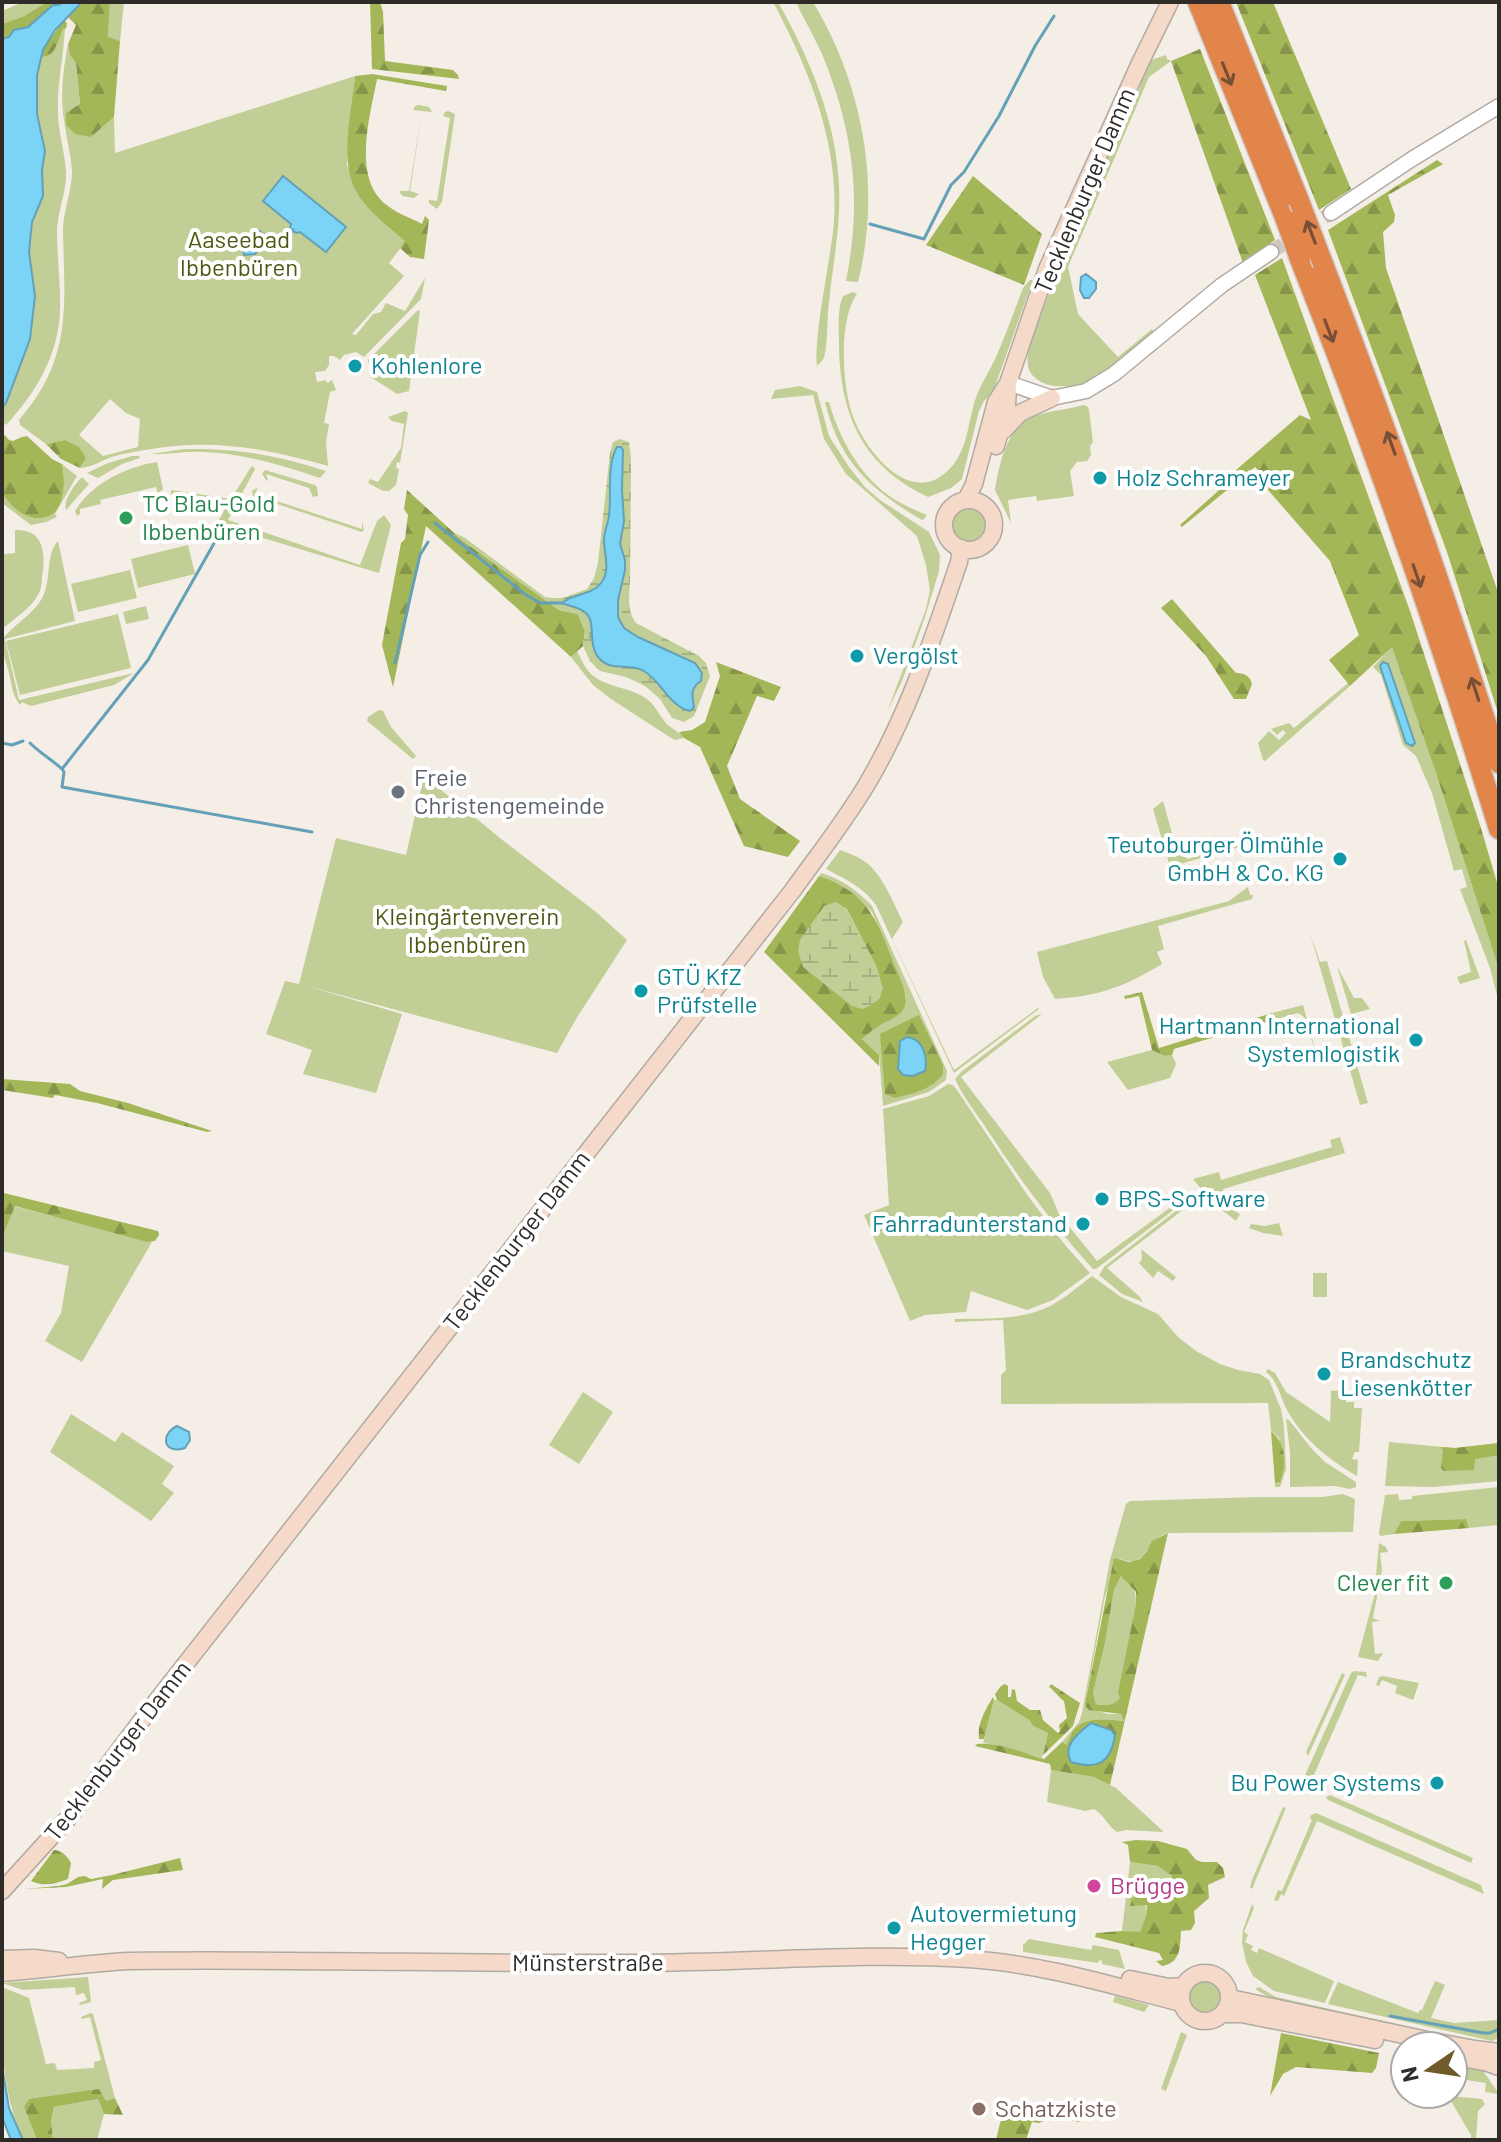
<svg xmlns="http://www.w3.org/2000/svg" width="1501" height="2142" font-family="Barlow,sans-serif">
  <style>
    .green { fill: #c1ce96; fill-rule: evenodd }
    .forest { fill: url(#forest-firs); fill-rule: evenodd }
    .wetland { fill: url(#wetland-marsh) }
    .water { fill: #7bd3f6; stroke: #64a1b8; stroke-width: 2 }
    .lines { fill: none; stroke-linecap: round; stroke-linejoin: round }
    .stream { stroke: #64a1b8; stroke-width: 3 }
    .tertiary-tunnel { stroke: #cdc7c0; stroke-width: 14; stroke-dasharray: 14 7; stroke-linecap: butt }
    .tertiary-casing { stroke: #b1aaa2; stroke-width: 17 }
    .secondary-casing { stroke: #b1aaa2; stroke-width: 19 }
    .motorway-casing { stroke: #cdcccb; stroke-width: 23 }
    .tertiary { stroke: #fff; stroke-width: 14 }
    .secondary { stroke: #f6dac9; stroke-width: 16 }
    .motorway { stroke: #e1854a; stroke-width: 20 }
    .motorway-bridge-casing { stroke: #cdcccb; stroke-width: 23; stroke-linecap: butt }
    .motorway-bridge { stroke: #e1854a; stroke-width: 20 }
    .oneway { stroke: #764f36 }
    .culture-dot { fill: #0f9aa8; stroke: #fff; stroke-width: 3 }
    .leisure-dot { fill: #2e9e5b; stroke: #fff; stroke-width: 3 }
    .worship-dot { fill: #6b7280; stroke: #fff; stroke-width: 3 }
    .hotel-dot { fill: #d1479c; stroke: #fff; stroke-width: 3 }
    .education-dot { fill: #8d6e63; stroke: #fff; stroke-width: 3 }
    .labels { text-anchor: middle; stroke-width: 8; stroke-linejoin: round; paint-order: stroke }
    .street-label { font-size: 24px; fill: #2e2b28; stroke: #fff }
    .park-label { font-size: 24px; fill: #4d5813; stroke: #fff }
    .culture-label { font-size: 24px; fill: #0d838f; stroke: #fff; text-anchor: start }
    .leisure-label { font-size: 24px; fill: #27864d; stroke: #fff; text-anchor: start }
    .worship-label { font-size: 24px; fill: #5b616d; stroke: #fff; text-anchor: start }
    .hotel-label { font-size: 24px; fill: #b23c85; stroke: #fff; text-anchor: start }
    .education-label { font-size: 24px; fill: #785e54; stroke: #fff; text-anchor: start }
  </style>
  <defs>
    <pattern id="forest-firs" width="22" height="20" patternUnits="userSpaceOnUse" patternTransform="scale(2)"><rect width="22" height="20" fill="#a4b758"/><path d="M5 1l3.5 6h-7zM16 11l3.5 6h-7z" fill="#869549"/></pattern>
    <pattern id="wetland-marsh" width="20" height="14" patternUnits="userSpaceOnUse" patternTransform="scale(2)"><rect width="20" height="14" fill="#c1ce96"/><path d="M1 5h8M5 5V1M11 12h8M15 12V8" fill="none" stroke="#a6b181"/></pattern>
  </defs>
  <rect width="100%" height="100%" fill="#f5eee6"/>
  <path class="green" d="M23,2H47L24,16L2,24V11Z
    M110,2H124L120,41L108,38Z
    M773,2H778C809,57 837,122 839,186C841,225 833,263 829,302C827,314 828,347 824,357C824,359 819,364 817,366C815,353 818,337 819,323C823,293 829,262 833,232C842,150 811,73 773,2Z
    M796,2H813C863,85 882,187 858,282L846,281C861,205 855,142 828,69C820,46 806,24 796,2Z
    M65,27C64,54 57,83 58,112C58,132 65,152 66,172C67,192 57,212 57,232C57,259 61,285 60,312C58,356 35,394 6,425L2,422V408L6,403L18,372L35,296L29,252L32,222L42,196V170L45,151L37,114V76L41,57C56,58 58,38 65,27Z
    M68,44L70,55L76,63L80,104L91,137L114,117L115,153L355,76L347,165L360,196L380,219L406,241L389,263L404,276L352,334L356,335L373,314L381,312L386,303L405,311L425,278L421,299L364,357L356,352L344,355L340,360L334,356H329V365L325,371L315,372L317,382L325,380L328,383L332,380L336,390L330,392L324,423L329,424L326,442L328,466C264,448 211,438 145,450C135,452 125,453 115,456C103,459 92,468 80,468L86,458L65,440L46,444L20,425L19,420C74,357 64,304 63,228C64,209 72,190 72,171C71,154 66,137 64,120C60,95 63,69 68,44ZM110,399L126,413L140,419L138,447L103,456L79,435Z
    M1166,55L1167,59L1171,61L1149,77L1068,267L1078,314L1118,357L1152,329L1154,332C1125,358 1097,390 1055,386C1044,385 1030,378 1028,366C1025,351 1035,332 1040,318C1057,270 1075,222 1097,176C1107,154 1121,134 1131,111C1139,94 1142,76 1151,60Z
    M419,105L429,107L432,112L422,111L410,191L419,194L414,198L403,196L400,193V191H409L422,111L413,110L415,106Z
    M448,111L455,114L442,202L437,209L429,203V200L437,201L450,118L443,116L445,112Z
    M1030,280H1033L993,392L984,401L979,411L962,479L951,488L928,497C863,466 840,416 839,345C839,330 837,310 843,296L853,292L857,294C838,320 842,390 854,419C869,457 916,511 953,465C970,444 968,414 979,390C984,379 991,368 996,357C1006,335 1014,311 1023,288Z
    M418,310L420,311L409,391L397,394L369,376L371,372L368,360Z
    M800,386L817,392L829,436L849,467L865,487L880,500L929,532L940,555L939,571L925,617L902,681L887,712L926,609L930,590L926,565L917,536L846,474L824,439L813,395L771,399L775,390Z
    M825,402H829C839,437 858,473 888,495C900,504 913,509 927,515L923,520L920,519C870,489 839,461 825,402Z
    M1083,405L1087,406L1089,410L1093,442L1090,446L1091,455L1087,461L1077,462L1070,471L1074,496L1037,501L1036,496L1008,500L1011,523L995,490C999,465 1006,429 1032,417C1048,410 1067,410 1083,405Z
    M405,411L408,413L400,463L397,462L396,468L399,469L396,485L389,491H383L368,483L370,479L378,482L401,448L404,424L392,421L388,417Z
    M184,449C237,448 276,455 326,471L320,478C281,465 243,453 202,452C185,451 167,455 151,454Z
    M132,456H139L140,458L122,464L98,478L87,473L108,463Z
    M157,462L163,489L158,494L156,487L100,500L101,504L80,509V514L77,516L75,511C92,483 126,467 157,462Z
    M62,464L77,476L55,514L57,517L46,522L31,525L2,503V493C12,509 30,524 49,516C52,515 56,512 58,508C65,497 65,476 62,464Z
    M253,466L255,469L228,520L360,565L377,521L384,515L391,525L379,573L217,524L228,503L171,494V490L231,499L251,467Z
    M265,470L315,485L317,487L318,496L313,497L309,488L266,474L268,480L267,481L262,474Z
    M82,477L89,484L66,510C63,500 74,485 82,477Z
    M258,487L255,494L362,529V522L364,530L362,532L253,496L252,491Z
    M952 525a17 17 0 1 1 34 0a17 17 0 1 1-34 0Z
    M15,530C44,528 46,554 42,577C42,583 41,590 38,595C31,608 15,618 5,627L2,625V534L4,554L15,553Z
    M58,541L75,621L5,639L19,700L134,673L114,685L31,706L22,702L20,705C12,695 12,685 9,673C6,661 2,653 2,640C14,623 39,612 45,591C51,574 46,554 58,541Z
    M188,545L195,574L138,588L131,559Z
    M130,570L137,598L78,612L71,584Z
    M146,606L149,619L126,624L123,612Z
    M118,614L131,668L20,695L6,641Z
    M1392,646L1436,773L1499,970V1003L1490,968L1460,889L1467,887L1462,869L1454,871L1432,793L1416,756L1403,745L1381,675L1373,667Z
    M577,651C581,659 585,668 591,674C605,687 628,687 644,697C654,703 658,713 665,722C671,729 679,731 684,738L675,740L668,736L611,699L593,685L571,657Z
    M1348,683L1350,686L1265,761L1263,760L1258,743L1269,731L1279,740L1286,733L1283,730L1277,735L1271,729L1289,723L1294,728Z
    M379,710L383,711L391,727L416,756L413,759L367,721L368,717Z
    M424,776L500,838L596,912L627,940L576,1019L557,1053L303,985L402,1014L376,1093L303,1074L312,1050L266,1034L285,981L299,984L336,838L406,855Z
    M1163,801L1177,851L1188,859L1256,839L1257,842L1170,867L1153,809Z
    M840,850C848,853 857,856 864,861C883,874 893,903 903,922L892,939L954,1070L1038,1008L1039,1009L954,1073L876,905C863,887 845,879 826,869Z
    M821,873C840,878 858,891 872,906L947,1071L946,1080L929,1092L883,1106L879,1055L862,1039L906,999L905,993L872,912L844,887L819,876Z
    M1248,887L1250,895H1253L1252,899L1158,926L1164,949L1157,952L1162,964C1124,987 1099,996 1055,999L1043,977L1037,952L1229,901Z
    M1310,933L1320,962L1327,961L1368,1103L1360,1105Z
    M1466,940L1480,978L1460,984L1457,977L1471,972L1464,941Z
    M1337,966L1354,998H1362L1370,1009L1351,1014Z
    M1303,1005L1316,1053L1304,1017L1298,1013L1273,1020L1272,1013Z
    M1042,1014L961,1077L1050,1193L1059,1214L1097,1261L1182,1199L1184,1202L1096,1269H1093C1054,1226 1020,1180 988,1131C977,1114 963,1097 955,1079L961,1072L1035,1016Z
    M1152,1050L1165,1056L1172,1055L1176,1064L1170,1078L1128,1090L1107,1062Z
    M948,1084L953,1085L957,1090L1028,1196L1065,1245L1090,1273L1053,1300L1027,1310L971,1291L966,1312L925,1315L910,1321L864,1215L889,1205L883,1109L929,1096Z
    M1340,1137L1345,1153L1223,1189L1227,1207L1240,1214L1236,1221L1213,1203L1193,1179L1219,1172L1221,1180L1332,1147L1330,1140Z
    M1186,1203L1188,1206L1107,1268L1139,1296L1143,1302L1122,1294L1099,1275L1104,1267Z
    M13,1206L152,1242L82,1362L45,1341L61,1313L69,1266L2,1251V1228Z
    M1279,1223L1283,1236L1263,1233L1249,1228L1251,1224L1265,1226Z
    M1141,1249L1176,1277L1173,1281L1158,1271L1153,1278L1139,1263L1142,1259Z
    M1313,1273H1327V1297H1313Z
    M1092,1276L1121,1297L1158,1314L1178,1337L1196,1351L1220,1364L1238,1370L1260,1374L1269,1380L1281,1409L1284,1426L1286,1469L1280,1487H1275V1483L1280,1481L1279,1438L1271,1430L1268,1403L1001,1404V1375L1006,1370L1003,1320L955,1322V1319C987,1318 1020,1321 1050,1306C1065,1298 1079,1286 1092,1276Z
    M1268,1369L1275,1373L1286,1392L1330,1422L1331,1391L1346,1390V1402H1354V1408H1362L1359,1452H1355L1352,1459L1358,1460L1357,1476C1329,1460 1303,1439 1287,1410C1280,1397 1278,1381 1266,1372Z
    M583,1392L613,1412L579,1464L549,1445Z
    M71,1414L115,1442L122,1432L174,1466L162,1484L174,1493L151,1521L50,1452Z
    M1286,1419L1289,1420L1311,1448L1325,1462L1356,1482V1487L1350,1489L1335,1486L1290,1487V1452Z
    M1389,1442L1455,1448L1499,1443V1481L1434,1487L1385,1486Z
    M1499,1487V1525L1469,1528L1466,1519L1401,1521L1394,1534L1380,1536L1379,1533L1385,1495L1398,1494L1399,1500L1412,1499V1496Z
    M1343,1494L1355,1499L1353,1532L1168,1533C1143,1540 1149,1569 1120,1559L1105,1596L1085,1704L1086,1707L1108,1714H1121L1124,1721C1110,1720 1087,1716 1076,1727C1072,1732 1069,1741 1065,1746L1062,1742L1079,1722L1082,1713L1110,1560L1126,1504L1130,1501L1259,1497H1322Z
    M1379,1543L1386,1547L1388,1552L1380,1553L1382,1570L1373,1618L1380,1621L1372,1622L1375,1654L1383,1653L1378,1661L1358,1657L1374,1597Z
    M1121,1576L1124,1577C1131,1591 1136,1584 1136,1604L1120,1698C1113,1706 1106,1706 1096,1704L1093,1693L1105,1643L1114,1590Z
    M1354,1671L1366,1672L1367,1677L1358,1675L1309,1786L1316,1790L1313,1794L1303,1788L1302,1782L1351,1673Z
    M1342,1673L1345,1675L1308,1756L1306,1752Z
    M1383,1676L1419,1683L1413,1700L1395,1693L1397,1686L1382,1680L1379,1686L1376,1685L1379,1677Z
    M994,1700H997L1029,1720L1033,1726L1048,1733L1042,1758L995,1745L983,1743Z
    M1051,1770L1094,1777L1116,1788L1164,1832L1126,1830L1117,1832C1107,1825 1105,1816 1094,1809L1085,1811L1047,1802Z
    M1330,1795L1473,1858L1471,1863L1328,1800L1326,1797Z
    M1283,1807L1286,1808L1252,1889L1250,1887L1252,1880Z
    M1316,1813L1481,1885L1484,1894L1317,1821L1284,1896L1281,1894L1278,1901L1274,1900L1278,1890L1282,1891L1312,1820L1310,1818L1311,1815Z
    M1130,1862L1158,1866L1172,1875L1164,1888L1145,1893L1146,1916L1140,1933L1122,1931Z
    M1252,1904L1254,1908L1244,1932L1248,1935L1245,1942L1253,1946L1251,1950L1257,1953L1259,1948L1334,1981L1325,2003L1274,1991L1253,1976L1246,1962L1242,1942L1243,1930Z
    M1029,1939L1091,1950L1093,1945L1119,1950L1125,1969L1102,1964V1961L1099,1960L1098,1963L1023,1952V1945Z
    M88,1977L91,2002L80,2005L79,2003L87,2000L84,1993L76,1995L75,1987L23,1990L2,1983Z
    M1188 1998a17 17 0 1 1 34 0a17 17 0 1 1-34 0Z
    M1435,1981L1445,1985L1431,2018L1454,2023L1499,2020V2038L1492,2041L1328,2004L1338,1982L1418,2013L1420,2010H1422Z
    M2,1987L29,1998L46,2064L55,2063L57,2070L94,2068V2062L101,2060L90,2017L82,2019L81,2017L91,2013L93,2014L115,2098L106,2101L99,2089L24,2107L37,2140H23C0,2085 2,2045 2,1987Z
    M1259,1987L1276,1997L1487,2044L1399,2029L1342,2013L1270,1998L1255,1989Z
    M1115,1996L1149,2005L1144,2012L1113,2002Z
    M1181,2032L1187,2035L1166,2091L1161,2089Z
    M1405,2052V2070H1401L1400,2079L1392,2074L1391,2061L1396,2055Z
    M1453,2060L1484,2066V2072L1499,2094L1485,2092L1486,2083L1453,2078Z
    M1448,2096L1482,2099L1485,2104L1478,2111L1476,2140H1471V2135Z
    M98,2099L104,2114L97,2140H53L51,2121L54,2107Z"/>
  <path class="forest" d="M47,2L53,5L28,27L14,30L9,37L2,39V24L24,16Z
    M82,2H110L108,37L120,41L114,117L91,137L75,134L66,125V113L80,104L76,63L70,55L68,44L76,25L67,16Z
    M370,2H380L383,12L385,61L453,70L458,75L459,79L372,69Z
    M1236,2H1273L1351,189L1319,210Z
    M64,20L67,23L66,29L64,28C58,39 56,58 41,57L42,50Z
    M1200,49L1275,240L1243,263L1171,61Z
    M372,74L447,86L446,91L377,79C370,116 351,180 388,206C398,214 411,218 422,224L425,216L429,220L424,259L410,257L400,248L405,241C388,226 364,209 354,187C340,156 352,110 355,76Z
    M1437,160L1443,164L1388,195L1395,215L1394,222L1383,232L1386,268L1499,595V716L1447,552L1328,230Z
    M973,176L1042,234L1024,285L926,245Z
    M1282,258L1410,611L1480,825L1499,889V970L1436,773L1392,647L1350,686L1329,660L1359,635L1330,561L1261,482L1265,478L1255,467L1182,527L1180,525L1237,474L1236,470L1300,415L1311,420L1255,275Z
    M5,435L9,440L13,441L22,437L27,436L52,459L62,464C65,477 65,497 58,508C56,512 52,515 49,516C30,524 12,509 2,493V439Z
    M65,440L79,447L86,458L80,468L61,459L46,444Z
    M407,490L463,541L559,610L578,614L585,631L583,646L571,657L426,526L393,687L382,645L401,543L405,539L408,515L404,509Z
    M1172,599L1236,673C1243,673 1250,675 1252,684L1246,699H1234L1206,656L1161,608Z
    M716,662L781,687L774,701L757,696L727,766L740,799L800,841L788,857L744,846L700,747L684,738L679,732L692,730L705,722L720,676Z
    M819,876C870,893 878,923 896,969C900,979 908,994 905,1005C901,1018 887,1020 877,1027C872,1030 867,1035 862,1039L879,1055V1066L764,952ZM836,903L847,909L877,968Z
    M1142,992L1159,1048L1272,1013L1273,1020L1174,1049L1172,1055L1165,1056L1152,1050L1139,996L1125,999L1124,996Z
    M919,1015L943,1065V1074C931,1090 914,1093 895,1098L885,1094L880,1034Z
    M2,1079L70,1084L80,1091L128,1103L212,1131L207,1132L97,1103L55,1095L53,1098L2,1090Z
    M4,1193L158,1231L159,1235L155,1241L147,1242L15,1206L2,1237Z
    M1271,1431C1286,1443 1287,1464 1280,1482L1275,1483Z
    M1499,1443V1455L1475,1459L1474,1470L1444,1471L1441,1468L1443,1451L1441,1447L1455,1448Z
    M1466,1519L1469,1528L1394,1534L1401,1521Z
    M1168,1533L1110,1785L1094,1777L1051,1770L1050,1764L975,1746L977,1744C999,1742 1023,1753 1044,1759L1062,1742L1066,1745C1069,1740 1072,1731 1076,1727C1088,1716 1110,1720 1124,1721L1121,1714L1089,1710L1086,1707L1085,1704L1114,1558L1129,1562L1140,1559L1147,1551L1152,1541ZM1121,1576L1136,1592V1604L1118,1693L1120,1698C1113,1706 1106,1706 1096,1704L1093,1693L1105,1643L1114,1590Z
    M1005,1684L1008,1686V1697H1011L1012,1689L1015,1690L1017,1701L1030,1710H1040L1043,1720L1058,1733L1060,1731L1059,1725L1067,1718L1064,1701C1058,1697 1055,1691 1049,1687L1051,1684L1080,1703L1073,1726L1043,1755L1048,1733L1033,1726L1029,1720L997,1700L995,1694L1001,1686Z
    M993,1697L994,1700L984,1739H979C977,1724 985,1710 993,1697Z
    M1136,1840L1158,1841L1187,1849L1196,1860L1202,1862H1217L1223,1868L1225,1877L1208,1885L1209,1898L1194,1911L1195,1923L1191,1930L1181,1931C1180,1947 1181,1963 1162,1966L1156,1961L1163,1960L1159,1953L1095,1937L1096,1933L1122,1931L1140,1932L1146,1916L1147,1905L1130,1906L1131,1899L1145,1893L1164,1888L1172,1876L1158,1866L1130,1862L1128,1845L1122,1842Z
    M54,1850C62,1850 68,1857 71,1863L68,1879C56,1884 43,1887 31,1881Z
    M180,1858L183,1870L113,1880L102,1889L103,1879L66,1887L24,1889L58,1886L67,1884L78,1877L85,1876L91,1879L112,1875Z
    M1281,2033L1379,2053L1376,2068L1372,2073L1296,2067L1283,2074L1270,2096Z
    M99,2089L106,2101L115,2098L123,2115L104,2114L98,2099L54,2107L51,2121L53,2140H37L24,2107L29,2099Z
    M1015,2101L1091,2117L1078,2122L1056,2115L1039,2123L1032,2122L1026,2140H996C1000,2125 1001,2109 1015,2101Z"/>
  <path class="wetland" d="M620,439L629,442L631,458L630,584C629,599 627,611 636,623L699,656L706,663L710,676L694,716L684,722L672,718L660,699L645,686L626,677L600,671L590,661L583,646L585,631L578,614L559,610L463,541L455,533L465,538L545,597L553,598H563L587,589L594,578L598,563L610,453L613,442Z
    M836,902L847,909L877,968L883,988L880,998L872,1005L862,1009L852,1006L803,967L798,951L800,940L824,906Z"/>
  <path class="water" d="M62,2H82L55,30L43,50L37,75V114L45,151L42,170L43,196L32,222L29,252L35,296L30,339L6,403L2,408V39L9,37L14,30L28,27L53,5H59Z
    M283,176L346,227L326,252L300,232L296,233L290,228L291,224L263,201Z
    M258,230L269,238L255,254L244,255L243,248Z
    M1086,274L1096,282V289L1089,298H1084L1080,290L1081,277Z
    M617,447H621L623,450L622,490L624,521L620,544L625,560V570L618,600V617L624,628L638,637L695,663L702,673L701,681C690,688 692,695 694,707L690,711C669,706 662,682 644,671C629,662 611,673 598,657C587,642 597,622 585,612C578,607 569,606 562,603C573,593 591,596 601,583C611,570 604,555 604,540C604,532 608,524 609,516C612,494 606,466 617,447Z
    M1383,662L1388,664L1414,740L1415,743L1412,746L1406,743L1380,666Z
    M907,1037C923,1039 928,1056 925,1071L913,1076L903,1075L898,1069L900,1041Z
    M177,1426L189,1432L190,1440L185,1448C164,1455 159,1435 177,1426Z
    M1091,1723L1111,1730L1115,1735C1111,1763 1097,1770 1071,1762C1062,1746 1078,1733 1091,1723Z
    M2,2066L9,2108L23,2140H11L2,2117Z"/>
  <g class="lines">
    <path class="stream" d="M870,224L924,239L951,185L964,172L999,116L1035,46L1054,16
      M289,235L293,230
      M435,523L526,595L540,603H562
      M395,663L420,555L428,542
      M2,743L12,745L23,741
      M30,743C40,753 51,759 62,769L64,772L62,787L312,832
      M62,769L148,660L221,531
      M1390,2016L1483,2033H1490L1499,2029"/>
    <path class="tertiary-tunnel" d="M1271,252L1331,213"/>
    <g class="tertiary-casing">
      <path id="tertiary" d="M1331,213L1412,159L1499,106
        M1008,383L1052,398L1086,391L1114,374L1222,285L1271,252"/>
    </g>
    <g class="secondary-casing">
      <path id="secondary" d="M1004,430L1020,413L1052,398
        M996,446L1007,406L1008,387
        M966,500L974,484L996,402L1008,383L1047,269L1140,63L1170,2
        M944 525a25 25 0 1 1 50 0a25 25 0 1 1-50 0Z
        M2,1891L70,1816L147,1713L793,890C818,855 845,821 867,784C908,715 933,638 959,562L961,548
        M2,1959L34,1958L59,1961
        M1181 1997a24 24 0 1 1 48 0a24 24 0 1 1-48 0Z
        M2,1973C45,1970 86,1963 129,1961C298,1959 467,1964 637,1963C747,1963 858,1952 969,1959C1042,1964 1111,1985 1181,2003
        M1130,1979L1169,1987L1183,1986
        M1230,1998L1427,2040L1475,2049L1499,2052
        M1223,2014H1241L1375,2040
        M1462,2058L1488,2063L1499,2067"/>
    </g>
    <g class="motorway-casing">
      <path id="motorway" d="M1198,2L1286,220
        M1219,2L1299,201
        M1300,259C1374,446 1440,637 1499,829
        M1323,264C1387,429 1445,595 1499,763"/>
    </g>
    <use href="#tertiary" class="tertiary"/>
    <use href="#secondary" class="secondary"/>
    <use href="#motorway" class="motorway"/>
    <g class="motorway-bridge-casing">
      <path id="motorway-bridge" d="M1299,201L1323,264
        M1286,220L1300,259"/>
    </g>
    <use href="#motorway-bridge" class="motorway-bridge"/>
  </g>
  <defs><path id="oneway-shaft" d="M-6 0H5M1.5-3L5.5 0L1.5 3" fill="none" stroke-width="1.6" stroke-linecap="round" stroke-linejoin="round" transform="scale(2)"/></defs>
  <g class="oneway">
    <use href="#oneway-shaft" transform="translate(1227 74) rotate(68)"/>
    <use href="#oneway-shaft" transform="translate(1311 232) rotate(-111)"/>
    <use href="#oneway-shaft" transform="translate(1329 331) rotate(69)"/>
    <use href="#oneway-shaft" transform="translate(1391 443) rotate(-110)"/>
    <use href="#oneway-shaft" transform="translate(1417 576) rotate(71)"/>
    <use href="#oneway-shaft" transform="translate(1475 689) rotate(-108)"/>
  </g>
  <g class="culture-dot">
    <circle cx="355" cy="366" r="8"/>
    <circle cx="1100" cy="478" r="8"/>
    <circle cx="857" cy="656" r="8"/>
    <circle cx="1340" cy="859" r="8"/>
    <circle cx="641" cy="991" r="8"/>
    <circle cx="1416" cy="1040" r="8"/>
    <circle cx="1102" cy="1199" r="8"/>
    <circle cx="1083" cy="1224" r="8"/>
    <circle cx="1324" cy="1374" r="8"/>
    <circle cx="1437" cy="1783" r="8"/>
    <circle cx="894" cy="1928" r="8"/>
  </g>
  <g class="leisure-dot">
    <circle cx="126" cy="518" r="8"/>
    <circle cx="1446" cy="1583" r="8"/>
  </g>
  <circle class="worship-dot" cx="398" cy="792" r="8"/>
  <circle class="hotel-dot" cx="1094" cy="1886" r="8"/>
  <circle class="education-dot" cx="979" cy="2109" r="8"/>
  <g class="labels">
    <g class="street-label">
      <text transform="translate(1085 191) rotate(-67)" y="8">Tecklenburger Damm</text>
      <text transform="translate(517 1241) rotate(-52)" y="8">Tecklenburger Damm</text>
      <text transform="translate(118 1751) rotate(-52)" y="8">Tecklenburger Damm</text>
      <text x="588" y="1971">Münsterstraße</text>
    </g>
    <g class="park-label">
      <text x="239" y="248">Aaseebad<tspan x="239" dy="28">Ibbenbüren</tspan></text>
      <text x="467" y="925">Kleingärtenverein<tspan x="467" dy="28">Ibbenbüren</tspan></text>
    </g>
    <g class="culture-label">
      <text x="371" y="374">Kohlenlore</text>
      <text x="1116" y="486">Holz Schrameyer</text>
      <text x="873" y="664">Vergölst</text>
      <text x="1324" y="853" text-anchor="end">Teutoburger Ölmühle<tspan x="1324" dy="28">GmbH &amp; Co. KG</tspan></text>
      <text x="657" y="985">GTÜ KfZ<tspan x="657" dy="28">Prüfstelle</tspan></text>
      <text x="1400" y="1034" text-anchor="end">Hartmann International<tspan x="1400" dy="28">Systemlogistik</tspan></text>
      <text x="1118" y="1207">BPS-Software</text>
      <text x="1067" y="1232" text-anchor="end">Fahrradunterstand</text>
      <text x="1340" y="1368">Brandschutz<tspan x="1340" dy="28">Liesenkötter</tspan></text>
      <text x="1421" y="1791" text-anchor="end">Bu Power Systems</text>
      <text x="910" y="1922">Autovermietung<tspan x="910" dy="28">Hegger</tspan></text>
    </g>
    <g class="leisure-label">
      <text x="142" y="512">TC Blau-Gold<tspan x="142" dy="28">Ibbenbüren</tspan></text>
      <text x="1430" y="1591" text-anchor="end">Clever fit</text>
    </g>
    <g class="worship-label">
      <text x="414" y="786">Freie<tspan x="414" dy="28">Christengemeinde</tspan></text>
    </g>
    <g class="hotel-label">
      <text x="1110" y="1894">Brügge</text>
    </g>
    <g class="education-label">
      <text x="995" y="2117">Schatzkiste</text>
    </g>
  </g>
  <rect width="1501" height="2142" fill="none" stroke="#2e2b28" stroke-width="8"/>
  <g transform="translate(1429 2070) rotate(257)"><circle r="38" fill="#ffffff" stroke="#abaaa9" stroke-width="2"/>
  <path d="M0-6L14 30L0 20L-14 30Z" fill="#6f5c2a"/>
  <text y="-12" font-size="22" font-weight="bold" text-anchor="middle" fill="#2e2b28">N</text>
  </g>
</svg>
